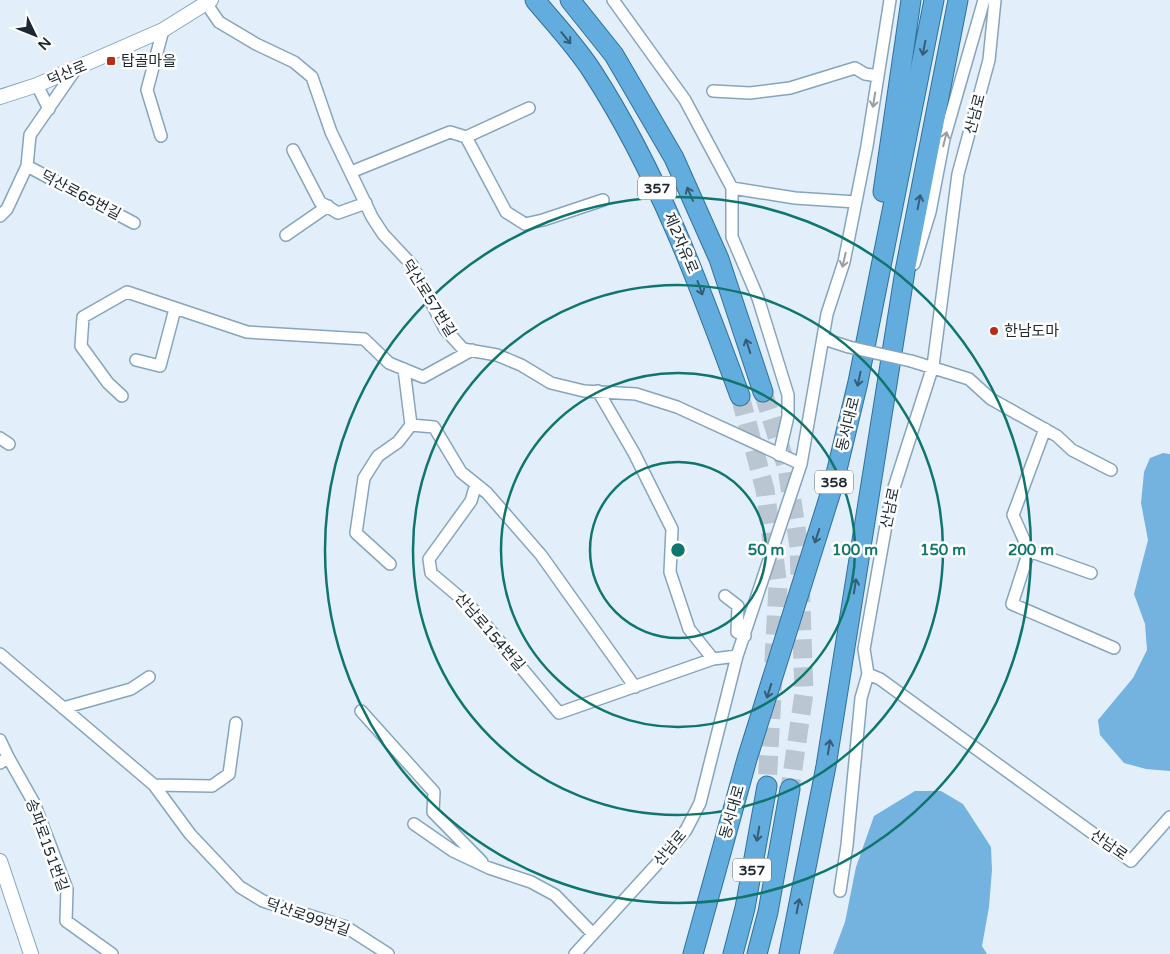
<svg xmlns="http://www.w3.org/2000/svg" width="1170" height="954" font-family="'Varela Round','Noto Sans KR',sans-serif">
  <style>
    .forest { fill: #74b2e0 }
    .lines { fill: none; stroke-linecap: round; stroke-linejoin: round }
    .trunk-tunnel { stroke: #bac7d2; stroke-width: 19; stroke-dasharray: 19 9; stroke-linecap: butt }
    .minor-casing { stroke: #86a5bd; stroke-width: 14 }
    .tertiary-casing { stroke: #86a5bd; stroke-width: 16 }
    .trunk-casing { stroke: #30719c; stroke-width: 21 }
    .minor { stroke: #fff; stroke-width: 11 }
    .tertiary { stroke: #fff; stroke-width: 14 }
    .trunk { stroke: #62acde; stroke-width: 19 }
    .minor-bridge-casing { stroke: #86a5bd; stroke-width: 14; stroke-linecap: butt }
    .minor-bridge { stroke: #fff; stroke-width: 11 }
    .oneway { stroke: #375d76 }
    .oneway2 { stroke: #989ea2 }
    .ring { fill: none; stroke: #0f766e; stroke-width: 2.5 }
    .poi-dot { fill: #b82c15; stroke: #fff; stroke-width: 2 }
    .labels { text-anchor: middle; stroke-width: 5; stroke-linejoin: round; paint-order: stroke }
    .shield { fill: #fff; stroke: #5f686f; stroke-width: 1 }
    .shield-label { font-size: 14px; font-weight: bold; fill: #1b2831 }
    .poi-label { font-size: 15px; fill: #1b2831; stroke: #fff; text-anchor: start }
    .street-label { font-size: 15px; fill: #1b2831; stroke: #fff }
    .centre { fill: #0f766e; stroke: #fff; stroke-width: 2.5 }
    .ring-label { font-size: 15px; text-anchor: middle; font-weight: bold; fill: #0f766e; stroke: #fff; stroke-width: 5; stroke-linejoin: round; paint-order: stroke }
  </style>
  <rect width="100%" height="100%" fill="#e2effa"/>
  <path class="forest" d="M1163,453L1170,454V771L1146,769L1124,763L1100,735L1098,720L1133,678L1147,650L1145,624L1134,594L1148,540L1141,503L1144,472L1150,458Z
    M915,791H941L963,804L991,847L992,870L989,907L982,946L987,954H833L845,922L856,867L874,816Z"/>
  <g class="lines">
    <path class="trunk-tunnel" d="M763,392L787,468L799,547L804,693L790,789
      M740,396L765,490L778,586L767,786"/>
    <g class="minor-casing">
      <path id="minor" d="M613,0L685,100L732,188V237L758,298L788,395V416L779,455
        M206,3L219,22L256,44L294,62L312,77L331,132L372,217L383,234L412,265L445,329L463,349L497,355L521,365L551,383L584,391L636,394L677,407L801,464
        M37,85L49,109
        M713,91L750,93L790,88L855,68L865,74L878,76
        M161,136L147,90L163,30
        M466,137L529,108
        M293,150L320,202L338,213L366,203
        M27,166L134,223
        M351,172L450,132L466,137L506,212L525,224L543,220L603,200
        M732,188L795,198L856,202
        M0,216L7,209L27,166L30,135L75,70
        M286,235L328,206
        M914,264L930,212L944,139L984,0
        M824,339L849,347
        M136,360L160,366L175,309
        M911,361L969,379L991,399L1057,436L1072,450L1111,470
        M404,369L411,425L434,427L461,472L487,493L541,555L635,687
        M598,391L634,453L672,529L670,572L689,629L713,659
        M122,396L108,383L81,346L83,317L127,292L247,332L364,339L389,363L423,377L472,350
        M1045,429L1013,515L1029,551L1091,573
        M0,438L9,444
        M476,484L471,501L429,559L431,573L470,606L559,713L713,659L737,656
        M1029,551L1012,604L1114,648
        M390,564L356,533L364,478L378,456L398,442L411,425
        M725,596L738,606L737,632L745,636
        M0,654L154,785L190,834L240,887L263,901L346,927L388,954
        M868,674L880,679L1131,861L1170,817
        M63,708L131,689L149,677
        M361,711L434,792L433,812L482,862
        M0,740L8,757
        M0,763L8,757L34,803L67,889L66,921L112,954
        M154,785L212,786L229,774L236,723
        M414,824L453,851L489,868L531,882L555,895L593,934
        M840,891L847,845L861,698L868,674L864,649L891,497L933,366L958,174L989,60L995,0
        M575,954L667,853L686,830L700,803L737,656L801,464L827,314L844,262L867,146L890,0"/>
    </g>
    <g class="tertiary-casing">
      <path id="tertiary" d="M0,97L37,85L163,30L211,0
        M0,861L31,954"/>
    </g>
    <g class="trunk-casing">
      <path id="trunk" d="M535,0C554,23 576,46 592,71C658,173 699,284 740,396
        M570,0L614,55L674,158L719,259L763,392
        M883,192L911,0
        M693,954L747,759L834,482L858,382L934,0
        M733,954L745,908L767,786
        M757,954L768,912L790,789
        M789,954L826,766L905,271L958,0"/>
    </g>
    <use href="#minor" class="minor"/>
    <use href="#tertiary" class="tertiary"/>
    <use href="#trunk" class="trunk"/>
    <g class="minor-bridge-casing">
      <path id="minor-bridge" d="M849,347L911,361"/>
    </g>
    <use href="#minor-bridge" class="minor-bridge"/>
  </g>
  <defs><path id="oneway-shaft" d="M-6 0H5M1.5-3L5.5 0L1.5 3" fill="none" stroke-width="1.6" stroke-linecap="round" stroke-linejoin="round" transform="scale(1.25)"/></defs>
  <g class="oneway">
    <use href="#oneway-shaft" transform="translate(566 38) rotate(51)"/>
    <use href="#oneway-shaft" transform="translate(924 48) rotate(101)"/>
    <use href="#oneway-shaft" transform="translate(690 194) rotate(-114)"/>
    <use href="#oneway-shaft" transform="translate(919 202) rotate(-79)"/>
    <use href="#oneway-shaft" transform="translate(700 288) rotate(70)"/>
    <use href="#oneway-shaft" transform="translate(748 346) rotate(-108)"/>
    <use href="#oneway-shaft" transform="translate(859 379) rotate(102)"/>
    <use href="#oneway-shaft" transform="translate(817 536) rotate(108)"/>
    <use href="#oneway-shaft" transform="translate(855 586) rotate(-81)"/>
    <use href="#oneway-shaft" transform="translate(769 691) rotate(108)"/>
    <use href="#oneway-shaft" transform="translate(829 747) rotate(-81)"/>
    <use href="#oneway-shaft" transform="translate(758 834) rotate(100)"/>
    <use href="#oneway-shaft" transform="translate(798 906) rotate(-79)"/>
  </g>
  <g class="oneway2">
    <use href="#oneway-shaft" transform="translate(874 100) rotate(99)"/>
    <use href="#oneway-shaft" transform="translate(945 139) rotate(-76)"/>
    <use href="#oneway-shaft" transform="translate(844 260) rotate(103)"/>
  </g>
  <g class="ring">
    <circle cx="678" cy="550" r="88"/>
    <circle cx="678" cy="550" r="177"/>
    <circle cx="678" cy="550" r="265"/>
    <circle cx="678" cy="550" r="353"/>
  </g>
  <g class="poi-dot">
    <rect x="106" y="56" width="10" height="10" rx="2.5"/>
    <circle cx="994" cy="331" r="5"/>
  </g>
  <g class="labels">
    <g class="shield">
      <rect x="638" y="176.5" width="38" height="23" rx="4"/>
      <rect x="815" y="470.5" width="38" height="23" rx="4"/>
      <rect x="733" y="858.5" width="38" height="23" rx="4"/>
    </g>
    <g class="shield-label">
      <text x="657" y="193">357</text>
      <text x="834" y="487">358</text>
      <text x="752" y="875">357</text>
    </g>
    <g class="poi-label">
      <text x="121" y="66">탑골마을</text>
      <text x="1004" y="336">한남도마</text>
    </g>
    <g class="street-label">
      <text transform="translate(67 73) rotate(-23)" y="5">덕산로</text>
      <text transform="translate(975 114) rotate(-75)" y="5">산남로</text>
      <text transform="translate(81 195) rotate(28)" y="5">덕산로65번길</text>
      <text transform="translate(681 243) rotate(67)" y="5">제2자유로</text>
      <text transform="translate(429 298) rotate(58)" y="5">덕산로57번길</text>
      <text transform="translate(848 424) rotate(-76)" y="5">동서대로</text>
      <text transform="translate(890 508) rotate(-78)" y="5">산남로</text>
      <text transform="translate(490 632) rotate(49)" y="5">산남로154번길</text>
      <text transform="translate(732 812) rotate(-74)" y="5">동서대로</text>
      <text transform="translate(47 845) rotate(70)" y="5">송파로151번길</text>
      <text transform="translate(1109 845) rotate(35)" y="5">산남로</text>
      <text transform="translate(670 848) rotate(-50)" y="5">산남로</text>
      <text transform="translate(308 917) rotate(19)" y="5">덕산로99번길</text>
    </g>
  </g>
  <circle cx="678" cy="550" r="8" class="centre"/>
  <g class="ring-label">
    <text x="766" y="555">50 m</text>
    <text x="855" y="555">100 m</text>
    <text x="943" y="555">150 m</text>
    <text x="1031" y="555">200 m</text>
  </g>
  <g transform="translate(35 35) rotate(133)" stroke="#ffffff" stroke-width="4" paint-order="stroke">
  <path d="M0-4L9 19L0 12L-9 19Z" fill="#1b2831"/>
  <text y="-8" font-size="14" font-weight="bold" text-anchor="middle" fill="#1b2831">N</text>
  </g>
</svg>
